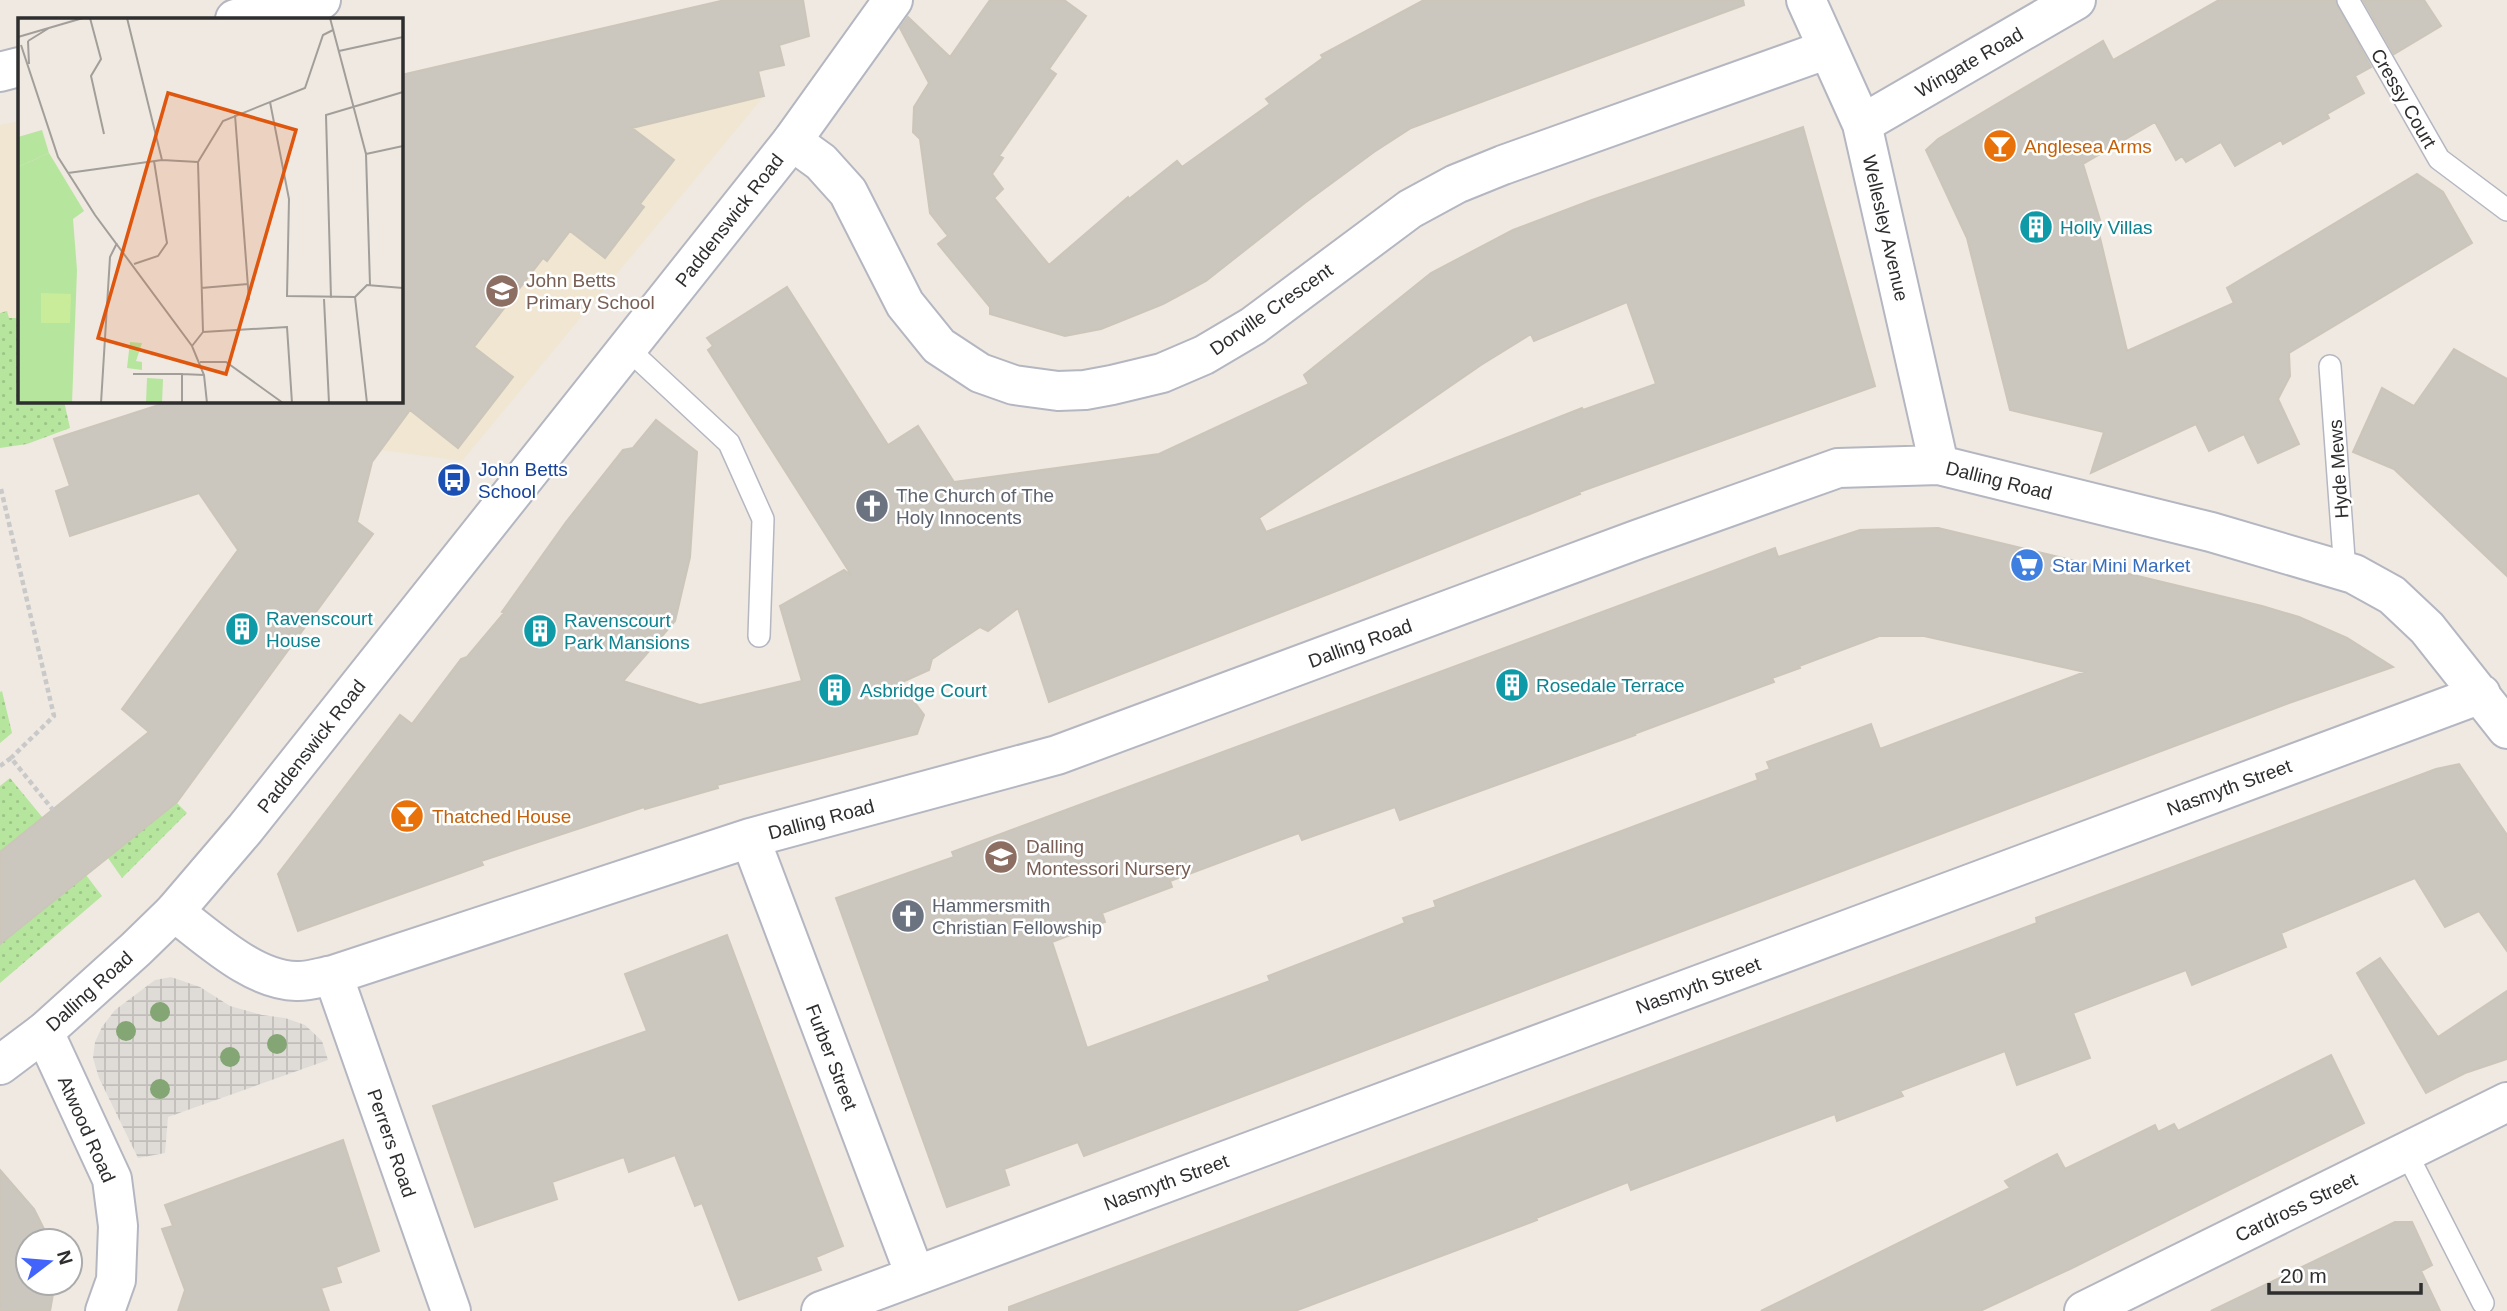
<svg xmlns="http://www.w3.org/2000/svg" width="2507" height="1311" font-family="Arial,sans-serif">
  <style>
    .education { fill: #f0e6d1 }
    .grass { fill: url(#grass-dots) }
    .plaza { fill: url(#plaza-grid) }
    .building { fill: #cbc7bf; stroke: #cbc5ba; stroke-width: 2; fill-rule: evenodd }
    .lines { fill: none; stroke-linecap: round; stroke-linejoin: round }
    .service-casing { stroke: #b4b7c1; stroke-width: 24 }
    .minor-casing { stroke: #b4b7c1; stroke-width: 42 }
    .secondary-casing { stroke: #b4b7c1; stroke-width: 42 }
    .path { stroke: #c9c9c9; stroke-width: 4.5; stroke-dasharray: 5 3.5; stroke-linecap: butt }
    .service { stroke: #fff; stroke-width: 21 }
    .minor { stroke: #fff; stroke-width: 38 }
    .secondary { stroke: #fff; stroke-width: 38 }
    .tree { fill: #84a574 }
    .labels { text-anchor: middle; stroke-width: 5; stroke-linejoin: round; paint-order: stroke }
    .street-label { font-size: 19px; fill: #2e2e2e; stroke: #fff }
    .food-label { font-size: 19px; fill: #c56008; stroke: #fff; text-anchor: start }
    .culture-label { font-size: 19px; fill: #0d838f; stroke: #fff; text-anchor: start }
    .education-label { font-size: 19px; fill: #785e54; stroke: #fff; text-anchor: start }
    .transit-label { font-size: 19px; fill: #164399; stroke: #fff; text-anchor: start }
    .worship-label { font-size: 19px; fill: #5b616d; stroke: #fff; text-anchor: start }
    .shop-label { font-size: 19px; fill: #366cbe; stroke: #fff; text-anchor: start }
    .inset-road { fill: none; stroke: #a29e99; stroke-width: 2 }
    .view { fill: #df570e; fill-opacity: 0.15; stroke: #df570e; stroke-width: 3.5 }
    .inset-edge { fill: none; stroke: #2e2e2e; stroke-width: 3.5 }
  </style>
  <defs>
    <pattern id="grass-dots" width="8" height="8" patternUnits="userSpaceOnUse" patternTransform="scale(1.75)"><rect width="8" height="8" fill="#b6e59e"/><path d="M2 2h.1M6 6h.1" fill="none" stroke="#9dc588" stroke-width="1.8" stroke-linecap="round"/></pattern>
    <pattern id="plaza-grid" width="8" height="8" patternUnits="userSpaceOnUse" patternTransform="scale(1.75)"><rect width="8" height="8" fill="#dfdcd8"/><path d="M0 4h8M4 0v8" fill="none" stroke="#c0bdba"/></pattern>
  </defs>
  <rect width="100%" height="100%" fill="#efe9e1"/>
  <path class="education" d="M764,96L462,461L322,442L326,401H401V182Z
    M19,121V318H9L7,312L0,313V125Z"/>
  <path class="grass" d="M7,311L9,318H19V401H64L70,428L27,444L0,448V313Z
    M2,691L12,733L0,743V692Z
    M10,778L43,818L0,852V786Z
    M176,802L187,813L122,878L108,858Z
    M86,875L102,896L0,983V944Z"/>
  <path class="plaza" d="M171,977L200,987L230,1006L262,1015L285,1018L305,1025L322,1041L328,1060L168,1117L165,1153L138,1158L99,1078L93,1058L95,1042L102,1027L115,1010L155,980Z"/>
  <path class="building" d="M725,0H803L809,36L779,45L784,65L758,71L764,96L632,128L674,160L640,204L644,207L605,258L570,231L547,261L543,258L474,347L513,377L458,448L410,410L372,462L357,522L373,534L177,802L0,944V852L149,732L122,709L238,550L199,493L70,536L56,491L70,486L54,439L171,401H401V75Z
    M990,0H1064L1086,16L1049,69L1056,74L999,156L1003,158L992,174L1003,189L994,198L1049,265L1128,197L1129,199L1177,161L1182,167L1270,104L1266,99L1323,58L1321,55L1424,0H1743L1744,5L1411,128L1374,152L1306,202L1206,281L1163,304L1101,329L1065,336L990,314V307L938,244L948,236L930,213L920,139L913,132L914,107L929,83L900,28L908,17L950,57Z
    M2219,0H2335L2371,67L2355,76L2364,93L2327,114L2329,118L2283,144L2281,140L2235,166L2221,142L2186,162L2182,156L2176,160L2155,122L2083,164L2100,220L2096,221L2127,351L2234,303L2227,288L2417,174L2443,192L2472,243L2289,353L2290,376L2278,399L2299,444L2258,463L2244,434L2209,451L2196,424L2091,473L2104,432L2010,410L1967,238L1926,150L1938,139L2103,41L2113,60Z
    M2363,0H2424L2441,26L2394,54Z
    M1803,127L1875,386L1579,492L1580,494L1344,588L1049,702L1018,608L988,631L980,627L932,659L929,670L900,683L924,715L917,734L717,785L718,788L645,809L644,807L481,861L483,865L298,931L278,874L400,715L412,724L461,659L467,657L504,613L502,612L566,522L623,450L633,448L656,420L697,452L690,557L675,621L623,681L700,705L802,681L780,606L844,570L852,576L708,350L713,346L707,338L787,287L888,445L918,426L954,482L1159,454L1309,384L1304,375L1431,273L1513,230L1592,200ZM1627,302L1656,384L1583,410L1582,408L1266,532L1259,518L1481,365L1531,334L1534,341Z
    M2454,349L2507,379V576L2394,469L2353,452L2382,388L2414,406Z
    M1938,528L2262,606L2299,617L2347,638L2393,667L2289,703L1084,1156L1078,1142L1004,1169L1009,1185L947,1207L836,898L954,857L952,852L1775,548L1778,557L1860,530ZM1879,636H1924L2085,672L1880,749L1871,724L1767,762L1770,769L1756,774L1758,780L1434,901L1436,907L1403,918L1405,923L1268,976L1270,981L1087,1048L1052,942L1105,922L1102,913L1172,887L1170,881L1299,833L1302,840L1395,807L1400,820L1635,735L1634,734L1774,682L1772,678L1800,668L1799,666Z
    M2459,764L2507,835V951L2479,911L2445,927L2415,878L2281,933L2286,947L2192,985L2186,970L2073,1013L2090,1058L2017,1085L2005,1051L1900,1091L1903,1096L1837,1121L1835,1114L1631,1190L1628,1182L1536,1218L1537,1220L1295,1311H1009V1307L2037,923L2036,918L2436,769Z
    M727,935L843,1246L816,1257L821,1270L739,1300L702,1203L695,1206L675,1155L629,1172L624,1157L552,1182L557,1199L475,1227L433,1106L647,1031L625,974Z
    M2380,958L2438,1037L2507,991V1059L2465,1073L2426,1093L2357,973Z
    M2331,1055L2364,1123L2070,1269L1980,1311H1761L2010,1188L2005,1181L2057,1154L2065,1169L2155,1125L2158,1132L2174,1124L2178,1131Z
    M343,1140L379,1251L336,1267L341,1282L321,1288L329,1311H178L185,1290L162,1229L173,1226L165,1205Z
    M0,1170L34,1209L50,1241H28V1283H55L50,1311H0Z
    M2395,1222H2412L2432,1265L2421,1271L2440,1311H2211Z"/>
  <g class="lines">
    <g class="service-casing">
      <path id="service" d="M2348,0L2439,159L2507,210
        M627,348L729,443L763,519L759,636
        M2330,366L2345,572
        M2406,1152L2483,1303"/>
    </g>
    <g class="minor-casing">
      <path id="minor" d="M1806,0L1862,124L1939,465
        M235,19L321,0
        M0,72L19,67
        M1862,124L2076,0
        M792,141L821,162L848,192L905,304L939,346L980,373L1014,385L1058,391L1085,390L1112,385L1162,373L1204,355L1253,326L1410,209L1456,184L1503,165L1828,49
        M750,838L915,1275
        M174,912C208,937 252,980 296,981C308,982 321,977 333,975L750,838L1057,755L1636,540L1838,468L1939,465L2211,532L2354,574L2392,595L2427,628L2507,729
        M333,975L451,1311
        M44,1032L112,1179L118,1226L116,1280L105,1311
        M821,1311L2481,694
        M2084,1311L2507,1102"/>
    </g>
    <g class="secondary-casing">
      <path id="secondary" d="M0,1065L44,1032L136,949L174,912L245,829L792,141L893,0"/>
    </g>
    <path class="path" d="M1,489L54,716L11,758
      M0,766L11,758L53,810"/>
    <use href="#service" class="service"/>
    <use href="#minor" class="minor"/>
    <use href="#secondary" class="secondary"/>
  </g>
  <g class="tree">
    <circle cx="160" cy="1012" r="10"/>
    <circle cx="126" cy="1031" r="10"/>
    <circle cx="277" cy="1044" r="10"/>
    <circle cx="230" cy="1057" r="10"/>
    <circle cx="160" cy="1089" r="10"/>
  </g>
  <defs>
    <g id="bar-disc" transform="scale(1.75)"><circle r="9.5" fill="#e8710a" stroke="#fff"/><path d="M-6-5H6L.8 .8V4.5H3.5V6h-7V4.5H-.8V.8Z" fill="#fff"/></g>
    <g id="building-disc" transform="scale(1.75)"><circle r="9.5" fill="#0f9aa8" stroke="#fff"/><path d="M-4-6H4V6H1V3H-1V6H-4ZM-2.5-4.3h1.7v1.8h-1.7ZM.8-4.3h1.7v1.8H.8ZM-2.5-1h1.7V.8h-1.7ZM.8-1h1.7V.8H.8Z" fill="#fff"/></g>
    <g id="school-disc" transform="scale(1.75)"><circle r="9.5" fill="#8d6e63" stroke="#fff"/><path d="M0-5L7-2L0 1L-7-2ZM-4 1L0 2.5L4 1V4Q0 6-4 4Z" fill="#fff"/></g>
    <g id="bus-disc" transform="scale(1.75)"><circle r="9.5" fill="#1a4fb4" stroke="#fff"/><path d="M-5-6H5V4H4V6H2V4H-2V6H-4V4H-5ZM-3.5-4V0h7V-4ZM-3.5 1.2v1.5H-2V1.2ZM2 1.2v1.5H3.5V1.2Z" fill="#fff"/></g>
    <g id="church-disc" transform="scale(1.75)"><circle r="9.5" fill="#6b7280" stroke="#fff"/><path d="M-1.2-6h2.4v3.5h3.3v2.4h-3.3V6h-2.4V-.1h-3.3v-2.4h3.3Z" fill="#fff"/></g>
    <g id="supermarket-disc" transform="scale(1.75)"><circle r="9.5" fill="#3f7fe0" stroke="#fff"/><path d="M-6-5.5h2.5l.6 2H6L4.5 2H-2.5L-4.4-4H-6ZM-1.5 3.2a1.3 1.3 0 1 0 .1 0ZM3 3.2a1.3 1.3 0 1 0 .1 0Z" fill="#fff"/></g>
  </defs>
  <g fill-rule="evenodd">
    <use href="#bar-disc" x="2000" y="146"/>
    <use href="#building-disc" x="2036" y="227"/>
    <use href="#school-disc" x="502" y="291"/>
    <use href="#bus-disc" x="454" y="480"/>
    <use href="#church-disc" x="872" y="506"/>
    <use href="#supermarket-disc" x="2027" y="565"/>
    <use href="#building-disc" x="242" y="629"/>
    <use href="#building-disc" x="540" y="631"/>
    <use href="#building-disc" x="1512" y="685"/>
    <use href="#building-disc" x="835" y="690"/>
    <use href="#bar-disc" x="407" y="816"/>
    <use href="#school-disc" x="1001" y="857"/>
    <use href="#church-disc" x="908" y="916"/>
  </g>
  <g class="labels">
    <g class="street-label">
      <text transform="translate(1969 62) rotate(-30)" y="7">Wingate Road</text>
      <text transform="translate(2404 98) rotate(60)" y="7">Cressy Court</text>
      <text transform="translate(729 220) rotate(-52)" y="7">Paddenswick Road</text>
      <text transform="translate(1886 228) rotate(77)" y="7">Wellesley Avenue</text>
      <text transform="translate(1271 309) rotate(-35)" y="7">Dorville Crescent</text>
      <text transform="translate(2338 469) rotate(-94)" y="7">Hyde Mews</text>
      <text transform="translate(1999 480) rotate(14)" y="7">Dalling Road</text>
      <text transform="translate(1360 643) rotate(-20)" y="7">Dalling Road</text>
      <text transform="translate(311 746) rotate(-52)" y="7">Paddenswick Road</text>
      <text transform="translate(2229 787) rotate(-20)" y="7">Nasmyth Street</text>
      <text transform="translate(821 819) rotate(-15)" y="7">Dalling Road</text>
      <text transform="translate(1698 985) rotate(-20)" y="7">Nasmyth Street</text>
      <text transform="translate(89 991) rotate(-42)" y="7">Dalling Road</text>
      <text transform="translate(832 1057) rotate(69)" y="7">Furber Street</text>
      <text transform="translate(87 1129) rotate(66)" y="7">Atwood Road</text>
      <text transform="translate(392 1143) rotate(71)" y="7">Perrers Road</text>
      <text transform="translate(1166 1182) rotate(-20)" y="7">Nasmyth Street</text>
      <text transform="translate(2296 1207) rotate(-26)" y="7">Cardross Street</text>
    </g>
    <g class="food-label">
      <text x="2024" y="153">Anglesea Arms</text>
      <text x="432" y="823">Thatched House</text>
    </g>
    <g class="culture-label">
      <text x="2060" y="234">Holly Villas</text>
      <text x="266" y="625">Ravenscourt<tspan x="266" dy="22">House</tspan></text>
      <text x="564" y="627">Ravenscourt<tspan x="564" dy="22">Park Mansions</tspan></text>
      <text x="1536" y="692">Rosedale Terrace</text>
      <text x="860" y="697">Asbridge Court</text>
    </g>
    <g class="education-label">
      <text x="526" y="287">John Betts<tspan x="526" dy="22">Primary School</tspan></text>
      <text x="1026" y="853">Dalling<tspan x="1026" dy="22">Montessori Nursery</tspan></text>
    </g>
    <g class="transit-label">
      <text x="478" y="476">John Betts<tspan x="478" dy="22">School</tspan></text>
    </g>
    <g class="worship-label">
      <text x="896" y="502">The Church of The<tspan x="896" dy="22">Holy Innocents</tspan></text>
      <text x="932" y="912">Hammersmith<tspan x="932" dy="22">Christian Fellowship</tspan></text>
    </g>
    <g class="shop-label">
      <text x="2052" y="572">Star Mini Market</text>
    </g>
  </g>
  <g transform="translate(18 18)">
    <rect width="385" height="385" fill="#efe9e1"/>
    <path d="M112,324L124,325L118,343L124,344V352L109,350ZM129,360L145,361L144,385H128Z" fill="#b6e59e"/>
    <path d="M31,135L66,193L55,201L59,252L54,385H0V149Z" fill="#b6e59e"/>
    <path d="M24,112L31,135L0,149V119Z" fill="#b6e59e"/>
    <path d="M23,275L53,276L52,305H23Z" fill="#c9ec9a"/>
    <path class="inset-road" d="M72,0L83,41L73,58L86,116M109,0L144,142M312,0L348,136L352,267M0,19L65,0M10,23L31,10M10,23L11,46M3,27L40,139L77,197L174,328L186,357L189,385M321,33L385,19M252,84L271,181L269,278L337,279M217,97L231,282M348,136L385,128M50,155L144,142L180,144M116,246L140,238L149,225L136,143M183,270L230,266M337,279L349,385M337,279L349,267L385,270M313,280L308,97L385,74M306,281L311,385M185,314L269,309L274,385M174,328L185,314L180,144L205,103L287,70L305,17L315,12M182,344H208L265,385M115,356H164V385M164,356L186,357M83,385L92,239L99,225"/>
    <path class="view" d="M150,75L278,112L208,356L80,320Z"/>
    <rect width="385" height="385" class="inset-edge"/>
  </g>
  <g transform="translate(49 1262) rotate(74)"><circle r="33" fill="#ffffff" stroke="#ababab" stroke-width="2"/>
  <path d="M0-5L12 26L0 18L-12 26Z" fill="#4264fb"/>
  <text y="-10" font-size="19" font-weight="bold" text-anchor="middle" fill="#2e2e2e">N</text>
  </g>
  <path d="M2269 1283v10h152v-10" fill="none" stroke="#2e2e2e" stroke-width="3.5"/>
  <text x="2280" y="1283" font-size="21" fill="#2e2e2e" stroke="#ffffff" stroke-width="5" paint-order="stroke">20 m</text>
</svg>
